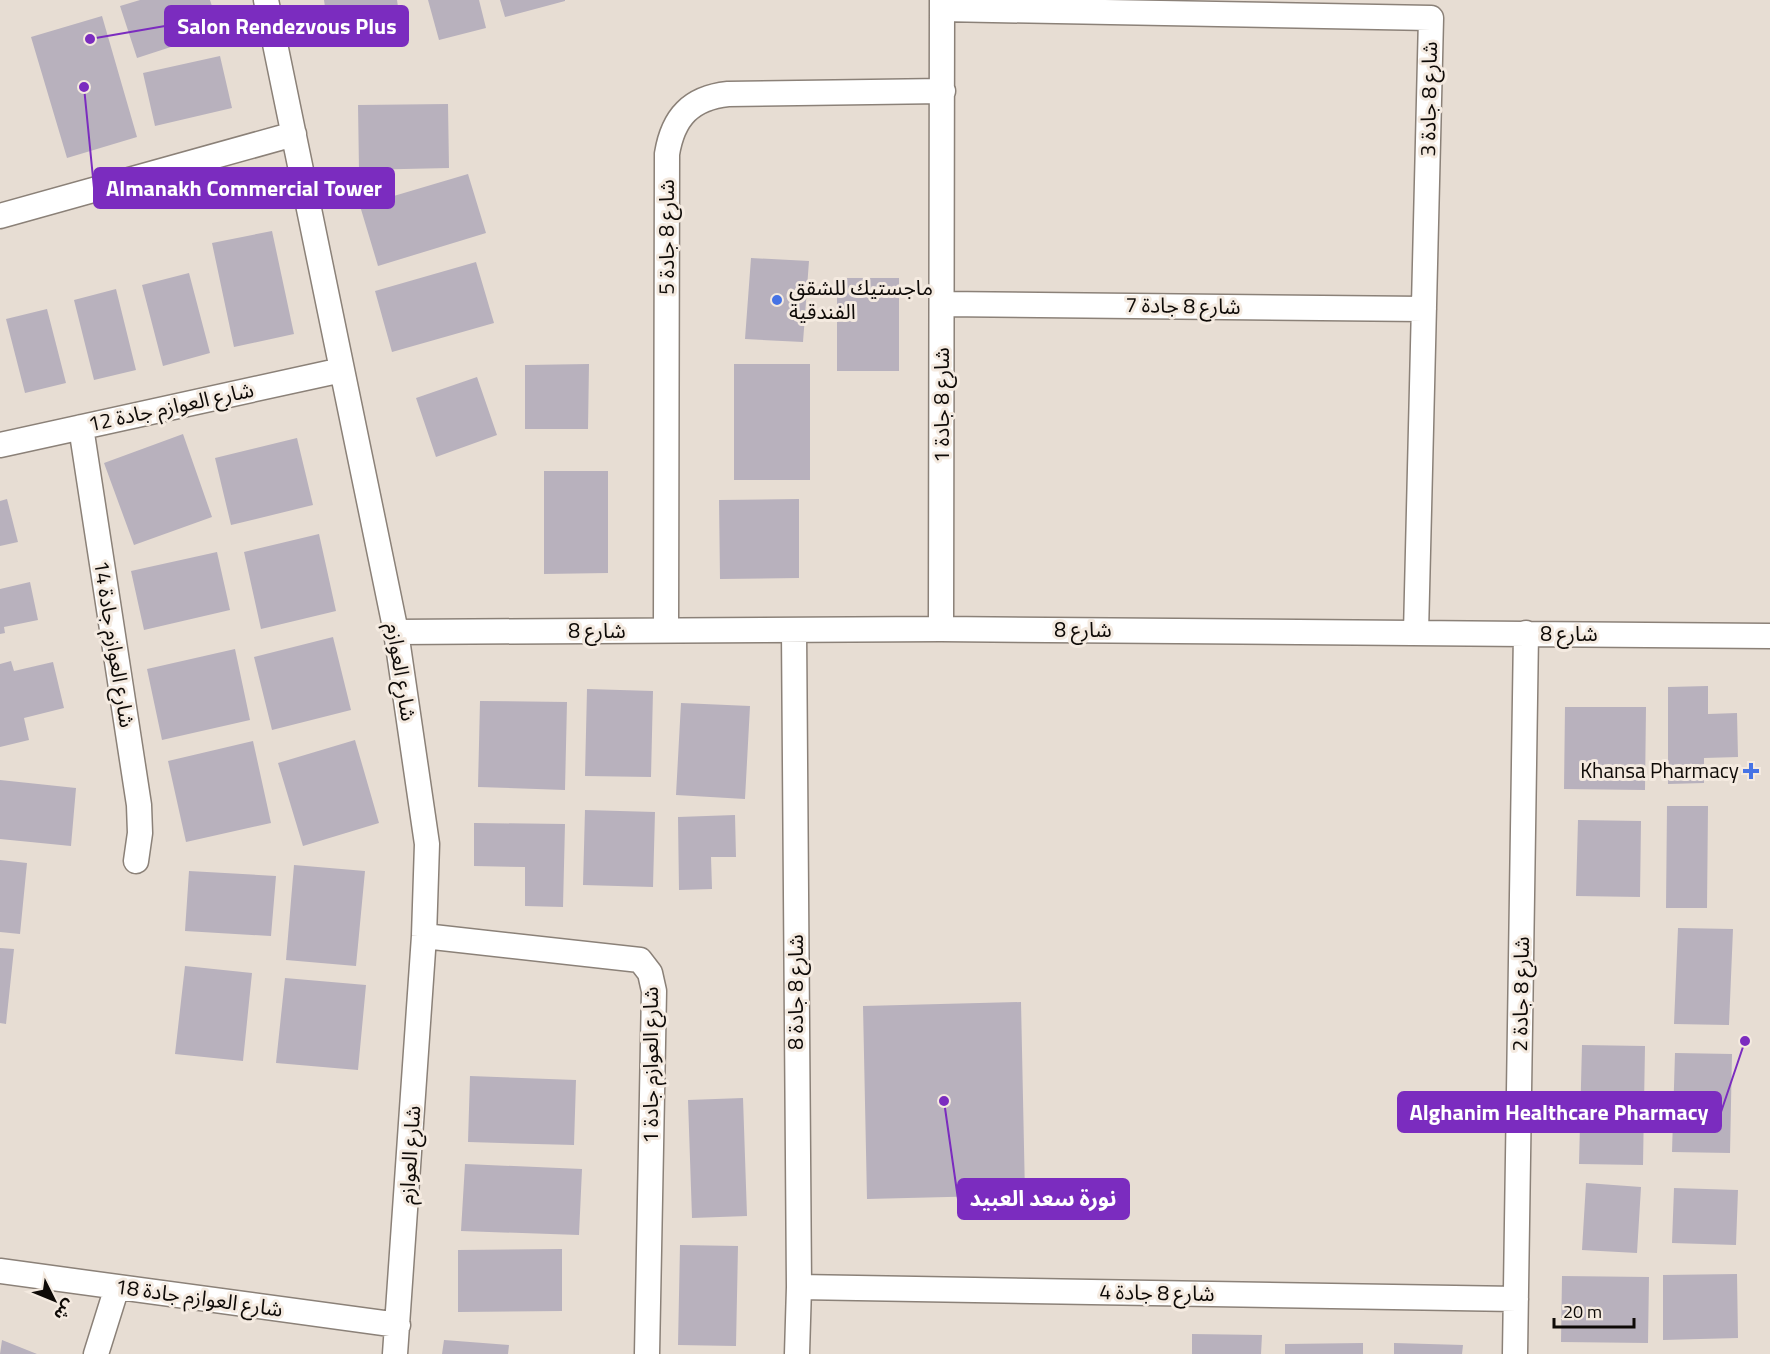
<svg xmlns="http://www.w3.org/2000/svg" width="1770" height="1354" font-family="'Titillium Web','Noto Sans Arabic',sans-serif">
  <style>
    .building { fill: #b8b1bd }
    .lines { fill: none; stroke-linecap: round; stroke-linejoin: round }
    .street-casing { stroke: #8b8178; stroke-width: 27 }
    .street { stroke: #fff; stroke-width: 24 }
    .poi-dot { fill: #4673e5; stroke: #f4eae0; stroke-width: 2 }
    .labels { text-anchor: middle; stroke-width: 6; stroke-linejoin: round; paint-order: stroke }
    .street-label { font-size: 21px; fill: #0e0a07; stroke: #f4eae0 }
    .poi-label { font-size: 21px; fill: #0e0a07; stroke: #f4eae0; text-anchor: start }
    .leader { fill: none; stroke: #7b2cbf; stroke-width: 2 }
    .callout-dot { fill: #7b2cbf; stroke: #f4eae0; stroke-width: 2 }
    .callout { fill: #7b2cbf; stroke: #7b2cbf; stroke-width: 2 }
    .callout-label { font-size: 22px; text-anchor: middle; font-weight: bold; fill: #fff }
  </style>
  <rect width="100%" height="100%" fill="#e7ddd3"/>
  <path class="building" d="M140,0H210L220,31L137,58L120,6Z
    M324,0H397L402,34L361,41L357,16L327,21Z
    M428,0H479L486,28L439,40Z
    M500,0H565V1L505,17Z
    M102,16L137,137L67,158L31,37Z
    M220,56L232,108L155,126L143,73Z
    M448,104L449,168L359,170L358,105Z
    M468,174L486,233L378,266L360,206Z
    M272,231L294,334L234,347L212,243Z
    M751,258L809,261L803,342L745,339Z
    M476,262L494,323L392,352L375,291Z
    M189,273L210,353L163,366L142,285Z
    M837,278H899V371H837Z
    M116,289L136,370L94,380L74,300Z
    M47,309L66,383L25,393L6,319Z
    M589,364L588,429H525V365Z
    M734,364H810V480H734Z
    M477,377L497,435L436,457L416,398Z
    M183,434L212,517L134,545L104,463Z
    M297,438L313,505L231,525L215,458Z
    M544,471H608V573L544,574Z
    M7,499L18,542L0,546V501Z
    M799,499V578L720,579L719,500Z
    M319,534L336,611L261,629L244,552Z
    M217,552L230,610L144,630L131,571Z
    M30,582L38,620L4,627L5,633L0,634V589Z
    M333,637L351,710L272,730L254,657Z
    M235,649L250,720L162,740L147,669Z
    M11,661L14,671L53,662L64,708L24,718L29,740L0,747V664Z
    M1708,686V714L1737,713L1738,757L1704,758V783L1668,784V687Z
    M587,689L653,691L651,777L585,776Z
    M480,701L567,702L565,790L478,787Z
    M681,703L750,706L745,799L676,795Z
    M1565,707H1646L1645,790L1564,789Z
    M355,740L379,823L303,846L278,763Z
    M253,741L271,823L186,842L168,761Z
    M0,780L76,788L71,846L0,839Z
    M1667,806H1708L1707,908H1666Z
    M585,810L655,812L653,887L583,885Z
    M735,815L736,857H711L712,889L679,890L678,817Z
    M1578,820L1641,821L1640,897L1576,896Z
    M474,823L565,824L563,907L525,906V867L474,866Z
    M0,860L27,863L20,934L0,932Z
    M294,865L365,871L356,966L286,960Z
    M189,871L276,876L271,936L185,931Z
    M1678,928L1733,929L1729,1025L1674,1024Z
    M0,948L14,949L6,1024L0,1023Z
    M185,966L252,973L243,1061L175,1054Z
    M285,978L366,985L358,1070L276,1063Z
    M1021,1002L1025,1195L867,1199L863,1006Z
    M1582,1045L1645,1046L1643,1165L1579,1164Z
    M1675,1053L1732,1054L1730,1153L1672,1152Z
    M470,1076L576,1080L574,1145L468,1142Z
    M743,1098L747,1216L692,1218L688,1100Z
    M465,1164L582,1169L579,1235L461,1231Z
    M1586,1183L1641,1187L1637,1253L1582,1250Z
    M1674,1188L1738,1190L1736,1245L1672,1243Z
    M680,1245L738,1246L736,1346L678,1345Z
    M562,1249V1311L458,1312V1250Z
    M1737,1274L1738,1338L1663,1340V1275Z
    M1562,1276L1649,1277L1648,1343L1561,1342Z
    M1192,1334L1262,1335L1261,1354H1192Z
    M2,1340L37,1354H0Z
    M444,1340L509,1345L508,1354H442Z
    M1363,1343V1354H1285V1344Z
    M1394,1343L1463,1345L1462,1354H1394Z"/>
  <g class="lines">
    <g class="street-casing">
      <path id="street" d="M266,0L396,632L427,844L424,936L395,1354
        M942,9L1431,18L1416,633
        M0,216L294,134
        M942,304L1424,309
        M81,427L139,805L140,833L136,861
        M0,445L342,370
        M941,629L942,0
        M666,630L667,154C673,117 691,98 728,94L943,91
        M794,630L799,1287L797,1354
        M396,632L941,629L1770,636
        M424,936L640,960L650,973L654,991L647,1354
        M0,1271L398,1325
        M799,1287L1516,1299
        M96,1354L117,1287
        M1515,1354L1526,633"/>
    </g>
    <use href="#street" class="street"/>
  </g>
  <g class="poi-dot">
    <circle cx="777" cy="300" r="6"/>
    <path d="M1748 762h6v6h6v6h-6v6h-6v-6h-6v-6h6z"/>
  </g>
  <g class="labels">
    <g class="street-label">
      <text transform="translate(1429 99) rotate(-89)" y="7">شارع 8 جادة 3</text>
      <text transform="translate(667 237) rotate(-90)" y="7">شارع 8 جادة 5</text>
      <text transform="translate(1183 306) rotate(1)" y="7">شارع 8 جادة 7</text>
      <text transform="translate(942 405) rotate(-90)" y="7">شارع 8 جادة 1</text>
      <text transform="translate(171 407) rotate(-12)" y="7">شارع العوازم جادة 12</text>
      <text x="1083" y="637">شارع 8</text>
      <text x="597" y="638">شارع 8</text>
      <text x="1569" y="641">شارع 8</text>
      <text transform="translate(114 644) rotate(81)" y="7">شارع العوازم جادة 14</text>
      <text transform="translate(401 672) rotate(81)" y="7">شارع العوازم</text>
      <text transform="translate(796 992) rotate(-90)" y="7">شارع 8 جادة 8</text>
      <text transform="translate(1521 994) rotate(-89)" y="7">شارع 8 جادة 2</text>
      <text transform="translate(651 1065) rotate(-90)" y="7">شارع العوازم جادة 1</text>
      <text transform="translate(410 1155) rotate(-86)" y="7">شارع العوازم</text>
      <text transform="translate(1157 1293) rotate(1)" y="7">شارع 8 جادة 4</text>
      <text transform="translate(199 1298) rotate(8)" y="7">شارع العوازم جادة 18</text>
    </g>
    <g class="poi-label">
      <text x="789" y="295">ماجستيك للشقق<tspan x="789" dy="24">الفندقية</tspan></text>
      <text x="1739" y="778" text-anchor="end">Khansa Pharmacy</text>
    </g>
  </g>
  <path class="leader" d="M90 39L165 26M84 87L94 188M1745 1041L1721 1112M944 1101L958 1199"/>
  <g class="callout-dot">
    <circle cx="90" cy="39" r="6"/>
    <circle cx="84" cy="87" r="6"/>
    <circle cx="1745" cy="1041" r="6"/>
    <circle cx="944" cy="1101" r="6"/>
  </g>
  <g class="callout">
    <rect x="165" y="6" width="243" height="40" rx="6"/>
    <rect x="94" y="168" width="300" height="40" rx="6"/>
    <rect x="1398" y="1092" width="323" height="40" rx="6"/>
    <rect x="958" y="1179" width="171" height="40" rx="6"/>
  </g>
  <g class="callout-label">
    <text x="287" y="34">Salon Rendezvous Plus</text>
    <text x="244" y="196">Almanakh Commercial Tower</text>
    <text x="1559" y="1120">Alghanim Healthcare Pharmacy</text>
    <text x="1043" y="1206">نورة سعد العبيد</text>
  </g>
  <g transform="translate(54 1300) rotate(133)" stroke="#f4eae0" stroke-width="4.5" paint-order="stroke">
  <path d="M0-4.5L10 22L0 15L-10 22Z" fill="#0e0a07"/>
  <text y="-9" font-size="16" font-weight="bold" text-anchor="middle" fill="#0e0a07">ش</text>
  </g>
  <path d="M1554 1318v9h80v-9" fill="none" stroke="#0e0a07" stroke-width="3"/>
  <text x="1563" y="1318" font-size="18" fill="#0e0a07" stroke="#f4eae0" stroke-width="4.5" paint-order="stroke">20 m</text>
</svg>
